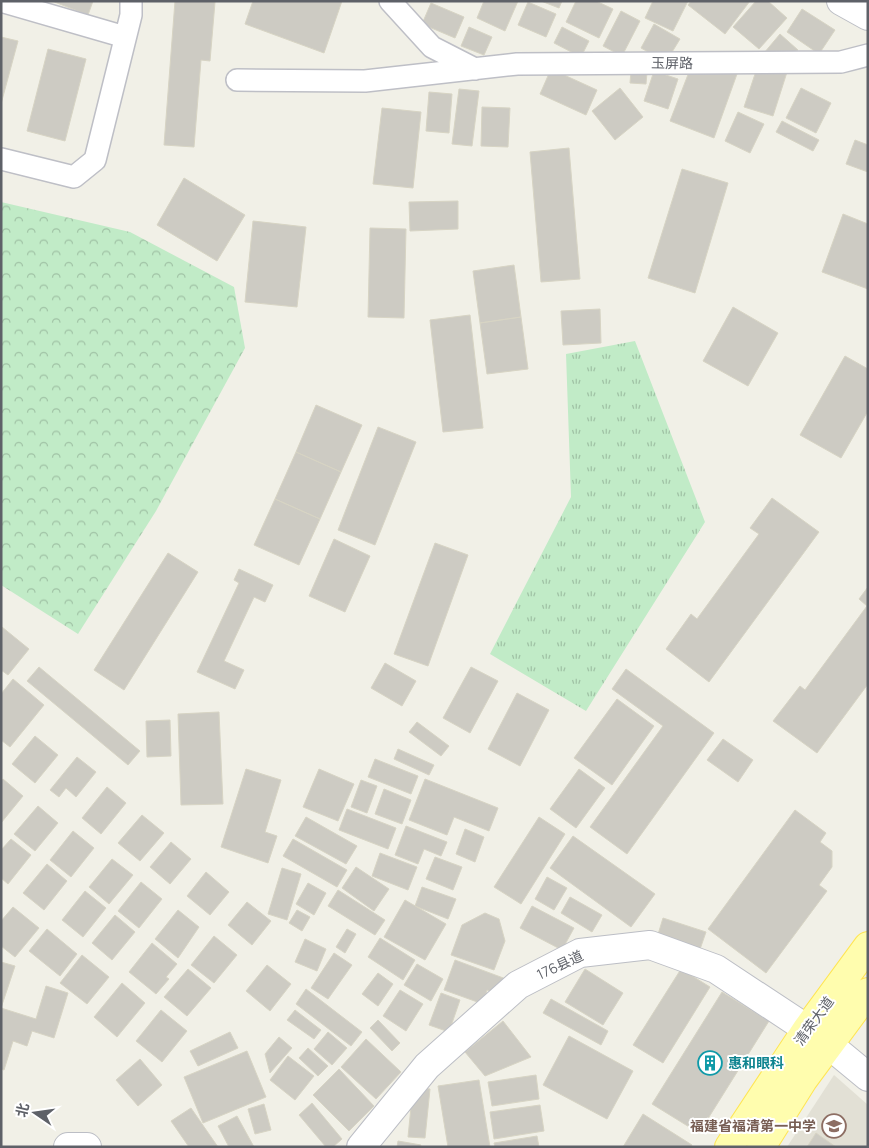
<svg xmlns="http://www.w3.org/2000/svg" width="869" height="1148" font-family="Manrope,'Noto Sans SC',sans-serif">
  <style>
    .education { fill: #e2e0d5 }
    .grass { fill: url(#grass-tufts) }
    .forest { fill: url(#forest-crowns) }
    .building { fill: #cdcbc3; stroke: #d7d4c4 }
    .lines { fill: none; stroke-linecap: round; stroke-linejoin: round }
    .street-casing { stroke: #bebfc6; stroke-width: 24 }
    .secondary-casing { stroke: #bcbec5; stroke-width: 30 }
    .primary-casing { stroke: #ffe552; stroke-width: 30 }
    .street { stroke: #fff; stroke-width: 21 }
    .secondary { stroke: #fff; stroke-width: 28 }
    .primary { stroke: #fffdae; stroke-width: 28 }
    .labels { text-anchor: middle; stroke-width: 4; stroke-linejoin: round; paint-order: stroke }
    .street-label { font-size: 14px; fill: #5e6168; stroke: #fff }
    .culture-label { font-size: 14px; font-weight: bold; fill: #0d838f; stroke: #fff; text-anchor: start }
    .education-label { font-size: 14px; font-weight: bold; fill: #785e54; stroke: #fff; text-anchor: end }
  </style>
  <defs>
    <pattern id="grass-tufts" width="24" height="20" patternUnits="userSpaceOnUse" patternTransform="scale(1.25)"><rect width="24" height="20" fill="#c1ebc7"/><path d="M3 7l-1-3M5 7V3M7 7l1-3M15 17l-1-3M17 17v-4M19 17l1-3" fill="none" stroke="#a0c2a5"/></pattern>
    <pattern id="forest-crowns" width="20" height="18" patternUnits="userSpaceOnUse" patternTransform="scale(1.25)"><rect width="20" height="18" fill="#c1ebc7"/><path d="M2 6a3 3 0 1 1 6 0M12 15a3 3 0 1 1 6 0" fill="none" stroke="#a0c2a5"/></pattern>
  </defs>
  <rect width="100%" height="100%" fill="#f1f0e7"/>
  <path class="education" d="M834,1075L868,1105V1147H787Z"/>
  <path class="grass" d="M635,341L705,522L586,711L490,654L571,497L566,354Z"/>
  <path class="forest" d="M1,202L130,232L234,287L245,348L156,511L78,634L1,585Z"/>
  <path class="building" d="M52,1H93L88,15Z
    M175,1L215,2L210,61L201,60L194,147L164,145Z
    M253,1H342L324,53L245,24Z
    M484,1H518L505,31L477,18Z
    M541,1H562L559,8Z
    M576,1H596L613,9L599,38L566,22Z
    M653,1H688L673,31L645,18Z
    M691,1H750L725,34L688,5Z
    M756,1H768L787,18L759,49L733,27Z
    M528,2L556,14L546,37L518,25Z
    M431,3L464,17L455,38L422,24Z
    M802,9L835,30L819,54L787,32Z
    M621,11L640,21L622,56L603,46Z
    M654,24L680,39L666,62L641,48Z
    M469,27L492,37L484,55L461,46Z
    M562,27L589,41L581,57L554,43Z
    M780,34L798,50L773,60L764,53Z
    M1,37L18,41L1,104Z
    M48,49L86,59L65,141L27,131Z
    M551,69L597,90L586,115L540,94Z
    M788,69L773,116L744,107L756,71Z
    M631,71L647,72L646,84L630,83Z
    M654,71L678,79L668,109L644,101Z
    M689,72L737,74L714,138L670,121Z
    M620,88L643,117L615,140L592,111Z
    M801,88L831,103L816,133L786,118Z
    M459,89L479,91L472,146L452,144Z
    M429,92L452,94L449,133L426,131Z
    M482,107L510,108L508,147L481,146Z
    M382,108L421,112L413,188L373,184Z
    M738,112L764,124L750,153L725,141Z
    M782,121L819,140L813,151L776,132Z
    M855,140L868,145V172L846,164Z
    M569,148L580,279L541,282L530,152Z
    M682,169L728,183L695,293L648,278Z
    M184,178L245,215L217,261L157,225Z
    M458,201V229L410,231L409,202Z
    M843,214L868,224V289L822,272Z
    M253,221L306,227L297,307L245,302Z
    M370,228L406,229L404,318L368,317Z
    M514,265L521,317L480,323L473,271Z
    M733,307L778,333L748,386L703,361Z
    M600,309L601,343L563,345L561,311Z
    M470,315L483,428L443,432L430,320Z
    M521,317L528,369L487,374L480,323Z
    M845,356L868,369V411L841,458L800,435Z
    M316,405L362,425L341,472L296,452Z
    M378,427L416,442L375,545L338,530Z
    M296,452L341,472L320,519L275,499Z
    M772,498L819,532L709,682L666,649L691,614L697,619L759,534L750,528Z
    M275,499L320,519L299,565L254,545Z
    M334,539L370,556L345,612L309,596Z
    M435,543L468,555L428,666L394,654Z
    M168,553L198,572L124,690L94,670Z
    M239,569L273,585L265,602L254,597L224,661L244,670L235,689L197,672L239,583L234,580Z
    M868,587V684L817,753L773,721L800,686L805,690L867,606L859,599Z
    M2,627L29,649L8,675L1,670Z
    M385,663L416,681L402,706L371,688Z
    M39,667L140,751L128,765L27,681Z
    M471,667L498,681L470,733L443,718Z
    M626,669L714,733L627,854L590,827L663,726L612,689Z
    M13,679L44,705L10,747L1,740V694Z
    M517,693L549,710L520,766L488,749Z
    M617,699L654,726L612,785L574,758Z
    M219,712L223,804L181,805L178,714Z
    M170,720L171,756L147,757L146,721Z
    M417,722L449,746L441,756L409,732Z
    M35,736L58,755L35,783L12,764Z
    M723,739L753,760L738,782L707,760Z
    M398,749L434,765L429,775L394,759Z
    M77,757L96,772L76,797L66,788L59,797L50,790Z
    M375,759L418,776L411,794L368,777Z
    M246,769L281,780L265,832L277,836L268,863L221,847Z
    M319,769L354,784L338,821L303,807Z
    M579,769L605,788L576,828L550,809Z
    M3,779L23,796L1,823V781Z
    M425,779L498,808L489,831L454,817L447,835L409,820Z
    M361,780L377,786L367,813L351,807Z
    M107,787L126,803L101,834L82,818Z
    M384,789L411,800L402,824L375,814Z
    M38,806L58,823L35,851L14,834Z
    M347,809L396,828L388,849L339,830Z
    M795,810L826,833L820,842L832,851V867L819,885L827,891L766,973L708,929Z
    M142,815L164,833L140,861L118,843Z
    M306,817L357,846L346,864L295,836Z
    M539,817L565,834L521,904L494,887Z
    M406,826L447,842L441,856L424,849L418,864L395,855Z
    M465,829L484,837L475,862L456,854Z
    M73,831L94,848L71,877L50,860Z
    M573,836L655,894L631,927L550,868Z
    M11,839L31,855L8,884L1,878V850Z
    M293,839L347,870L337,887L283,856Z
    M171,842L191,859L170,884L150,867Z
    M380,853L417,867L408,890L372,876Z
    M435,857L462,867L453,890L426,879Z
    M112,859L133,875L109,904L89,887Z
    M47,864L67,881L44,910L23,893Z
    M356,867L389,889L374,911L342,888Z
    M282,868L301,874L287,920L268,914Z
    M206,872L229,892L210,915L187,896Z
    M547,877L567,888L554,910L535,899Z
    M141,882L162,899L139,928L118,911Z
    M308,883L326,893L314,915L296,904Z
    M422,887L456,899L448,919L415,906Z
    M338,890L385,920L375,935L328,906Z
    M85,891L106,908L83,937L62,920Z
    M570,897L602,915L592,932L561,913Z
    M405,900L446,924L425,960L384,937Z
    M247,902L271,921L252,945L228,925Z
    M532,906L574,928L562,950L520,928Z
    M13,907L39,928L15,957L1,946V921Z
    M178,910L199,927L178,958L155,939Z
    M297,910L310,917L302,931L289,923Z
    M485,913L499,919L505,941L494,970L451,955L462,925Z
    M115,915L135,932L112,960L92,943Z
    M663,918L706,932L698,955L656,941Z
    M47,929L77,954L60,976L29,951Z
    M347,929L356,934L345,953L336,947Z
    M214,936L237,955L214,983L191,965Z
    M380,938L415,960L403,980L368,957Z
    M305,939L326,949L317,971L295,962Z
    M152,943L177,964L166,977L169,979L156,994L129,972Z
    M334,953L352,965L328,999L311,988Z
    M82,955L109,977L87,1004L60,983Z
    M455,960L506,979L501,995L487,990L483,1004L444,990Z
    M1,962L15,966L1,1008L36,1019L46,986L68,993L54,1038L32,1031L27,1046L13,1041L4,1070L1,1069Z
    M417,964L443,979L431,1001L404,985Z
    M267,965L291,984L270,1011L246,991Z
    M188,969L211,988L187,1016L164,997Z
    M585,969L623,993L603,1025L565,1002Z
    M681,969L710,987L663,1063L633,1045Z
    M378,973L393,984L378,1006L362,994Z
    M122,983L145,1003L117,1037L94,1017Z
    M306,989L362,1032L351,1046L296,1004Z
    M400,990L423,1004L406,1031L383,1016Z
    M722,992L769,1021L699,1133L652,1104Z
    M441,993L460,1000L449,1032L429,1025Z
    M551,999L608,1031L601,1045L543,1013Z
    M161,1010L187,1031L162,1062L136,1041Z
    M295,1010L321,1030L314,1039L287,1020Z
    M378,1020L400,1043L392,1051L370,1028Z
    M503,1021L531,1057L485,1076L465,1052Z
    M230,1032L238,1048L198,1066L190,1051Z
    M328,1032L347,1048L332,1065L314,1049Z
    M569,1036L633,1071L607,1119L543,1085Z
    M279,1037L292,1048L270,1073L265,1054Z
    M366,1039L401,1072L376,1099L341,1067Z
    M308,1048L328,1066L318,1076L299,1058Z
    M247,1051L266,1097L203,1123L184,1077Z
    M288,1056L314,1076L295,1100L270,1080Z
    M140,1059L162,1085L138,1106L116,1080Z
    M339,1069L374,1106L349,1131L313,1095Z
    M536,1075L539,1099L492,1106L488,1082Z
    M479,1080L490,1147H448L438,1086Z
    M413,1087L430,1089L425,1138L408,1137Z
    M312,1103L342,1139L333,1147H326L299,1115Z
    M264,1104L271,1130L255,1134L248,1109Z
    M540,1105L544,1131L494,1139L490,1112Z
    M191,1108L218,1147H189L171,1121Z
    M643,1114L692,1145L691,1147H623Z
    M237,1116L254,1147H229L218,1126Z
    M816,1133L836,1147H807Z
    M537,1136L539,1147H495L494,1143Z
    M398,1141L421,1145L420,1147H397Z"/>
  <g class="lines">
    <g class="street-casing">
      <path id="street" d="M1,1L125,37
        M390,1L432,47L475,69
        M237,80L365,81L517,64L841,62L868,55
        M1,159L74,177L95,160L131,15V1"/>
    </g>
    <g class="secondary-casing">
      <path id="secondary" d="M841,1L868,16
        M828,1044L868,1077
        M68,1147H87
        M361,1147L427,1066L518,985L580,953L650,945L716,969L807,1029"/>
    </g>
    <g class="primary-casing">
      <path id="primary" d="M729,1147L807,1029L868,946
        M761,1147L803,1080L868,992"/>
    </g>
    <use href="#street" class="street"/>
    <use href="#secondary" class="secondary"/>
    <use href="#primary" class="primary"/>
  </g>
  <defs>
    <g id="building-ring" transform="scale(1.25)"><circle r="9.5" fill="#fff" stroke="#0f9aa8" stroke-width="1.5"/><path d="M-4-6H4V6H1V3H-1V6H-4ZM-2.5-4.3h1.7v1.8h-1.7ZM.8-4.3h1.7v1.8H.8ZM-2.5-1h1.7V.8h-1.7ZM.8-1h1.7V.8H.8Z" fill="#0f9aa8"/></g>
    <g id="school-ring" transform="scale(1.25)"><circle r="9.5" fill="#fff" stroke="#8d6e63" stroke-width="1.5"/><path d="M0-5L7-2L0 1L-7-2ZM-4 1L0 2.5L4 1V4Q0 6-4 4Z" fill="#8d6e63"/></g>
  </defs>
  <g fill-rule="evenodd">
    <use href="#building-ring" x="710" y="1063"/>
    <use href="#school-ring" x="834" y="1126"/>
  </g>
  <g class="labels">
    <g class="street-label">
      <text transform="translate(672 63) rotate(1)" y="5">玉屏路</text>
      <text transform="translate(560 965) rotate(-25)" y="5">176县道</text>
      <text transform="translate(814 1021) rotate(-54)" y="5">清荣大道</text>
    </g>
    <g class="culture-label">
      <text x="728" y="1068">惠和眼科</text>
    </g>
    <g class="education-label">
      <text x="816" y="1131">福建省福清第一中学</text>
    </g>
  </g>
  <rect width="869" height="1148" fill="none" stroke="#5e6168" stroke-width="5"/>
  <g transform="translate(35 1113) rotate(283)" stroke="#ffffff" stroke-width="4" paint-order="stroke">
  <path d="M0-4L9 19L0 12L-9 19Z" fill="#5e6168"/>
  <text y="-8" font-size="14" font-weight="bold" text-anchor="middle" fill="#5e6168">北</text>
  </g>
</svg>
